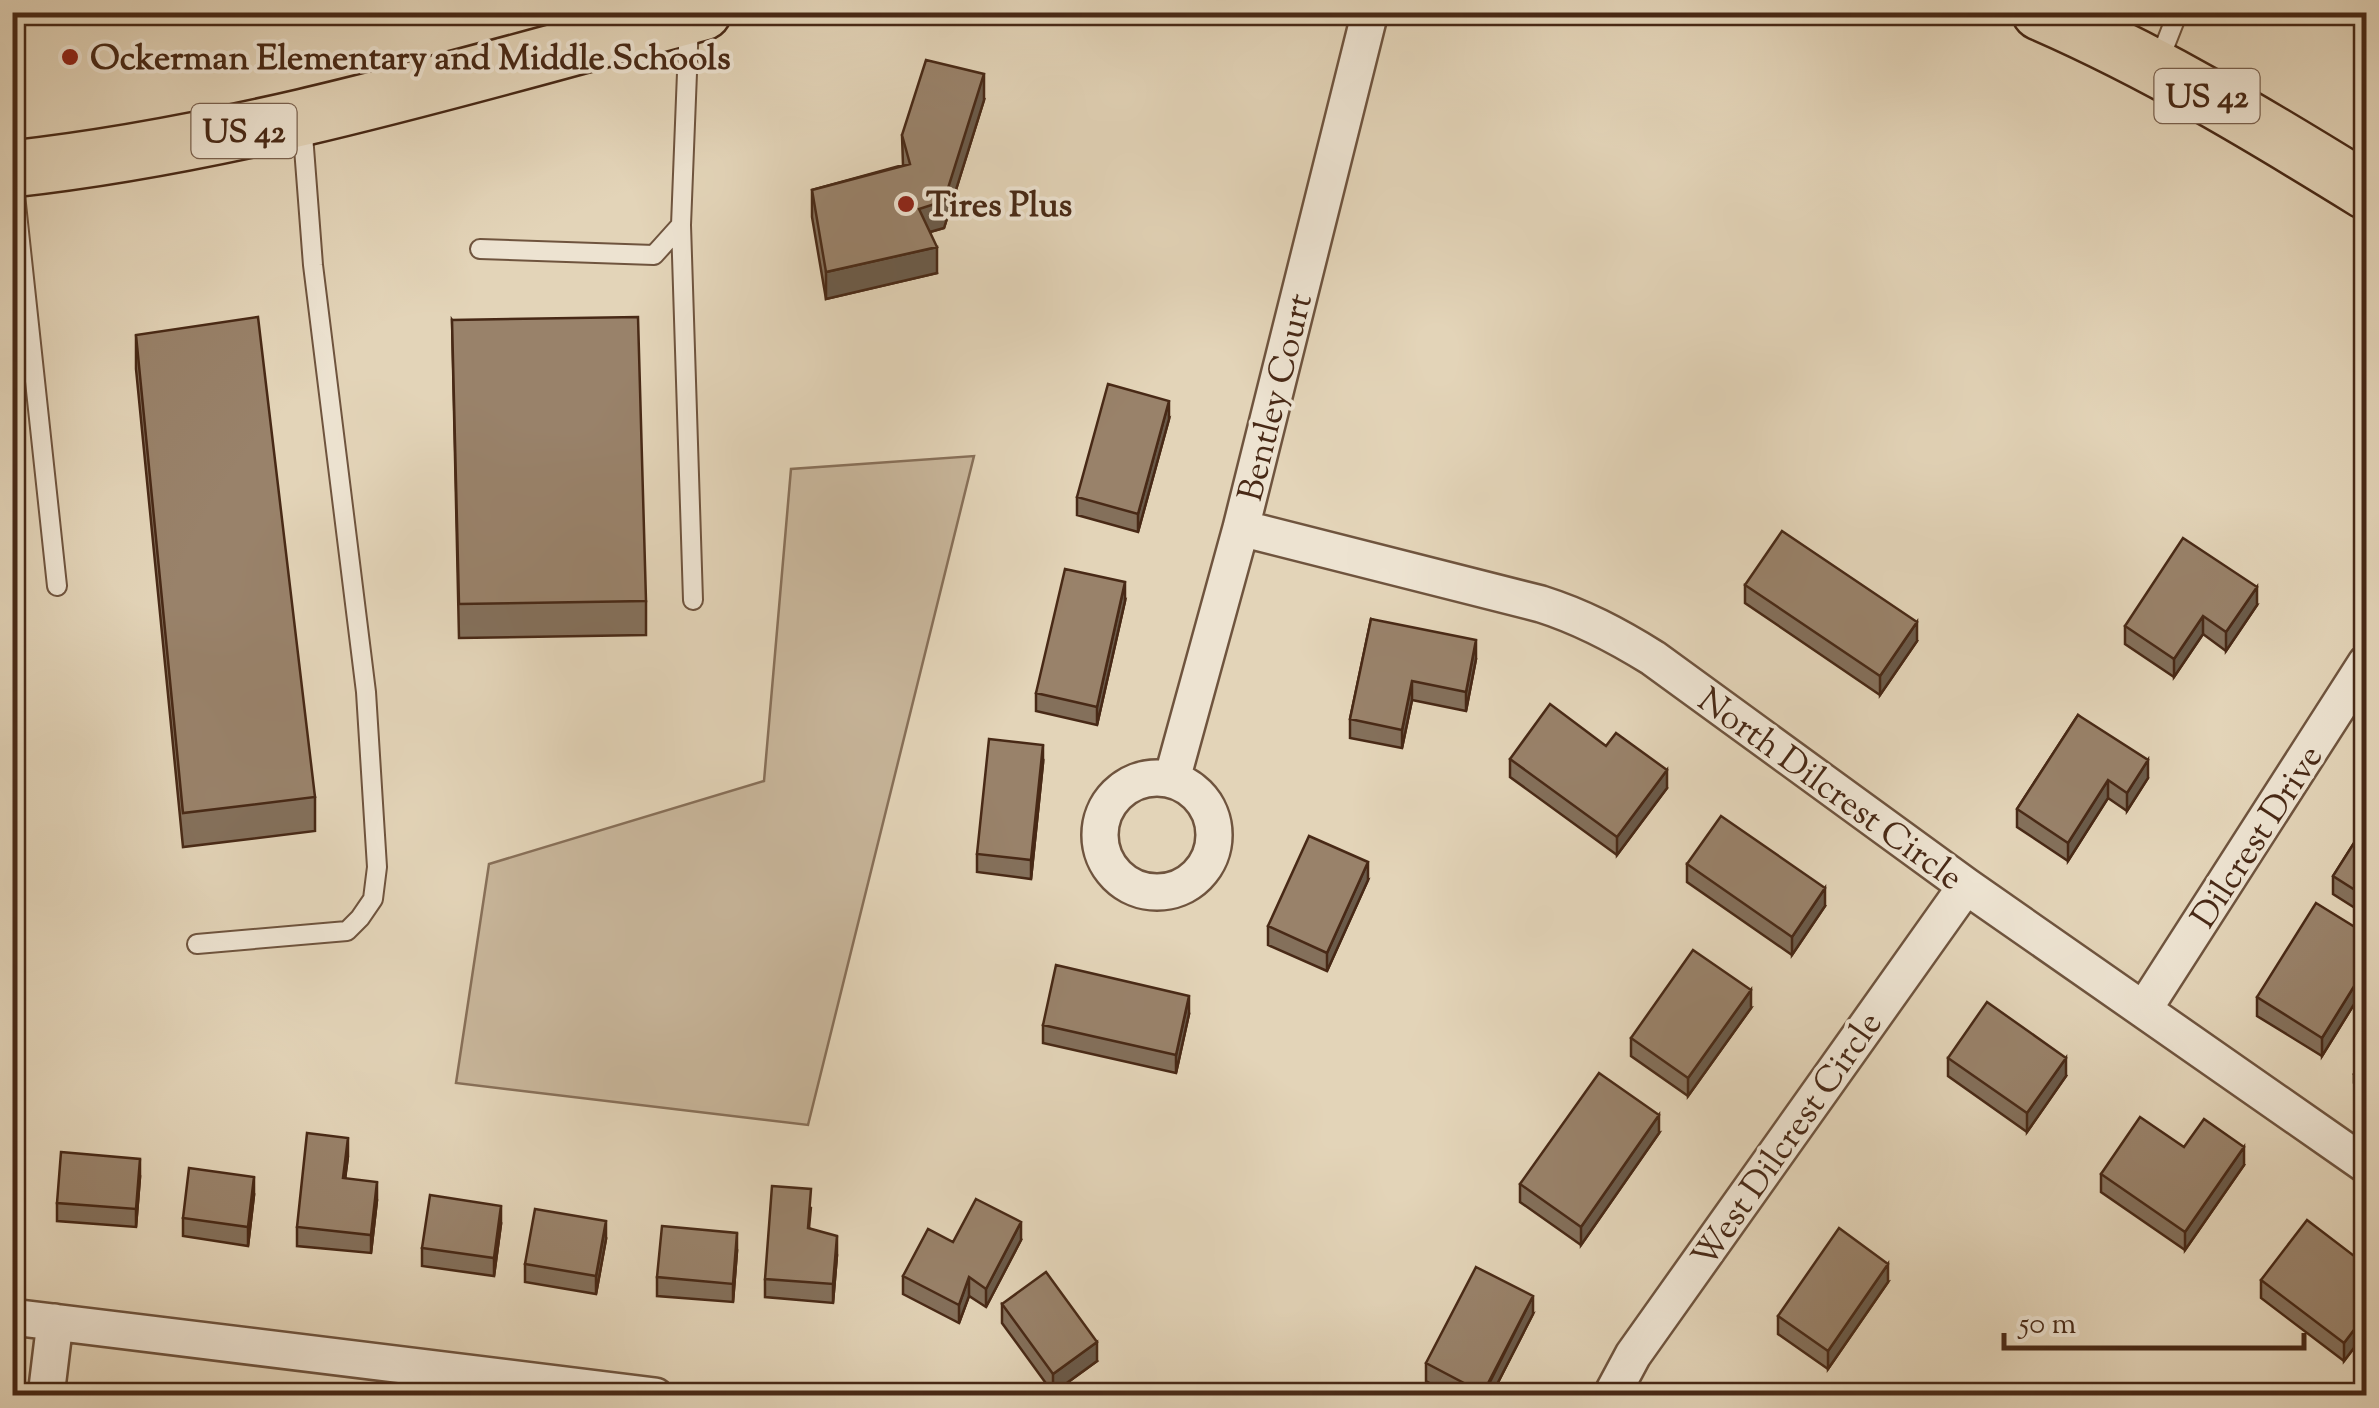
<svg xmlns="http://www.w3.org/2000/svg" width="2379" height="1408" font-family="'Sorts Mill Goudy',serif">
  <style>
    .green { fill: #c9b79c; stroke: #887059; stroke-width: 2.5 }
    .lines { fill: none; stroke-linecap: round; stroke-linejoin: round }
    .service-casing { stroke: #6f543e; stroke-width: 22 }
    .minor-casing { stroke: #6f543e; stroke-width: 40 }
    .primary-casing { stroke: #482916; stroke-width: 60 }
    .service { stroke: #ede3d1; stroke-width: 18 }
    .minor { stroke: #ede3d1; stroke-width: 35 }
    .primary { stroke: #e3d4b8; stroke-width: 55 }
    .wall { fill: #84705b; stroke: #482916; stroke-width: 2.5 }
    .shaded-wall { fill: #6b5b4a; stroke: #482916; stroke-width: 2.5 }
    .building { fill: #99826a; stroke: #482916; stroke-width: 2.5 }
    .poi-dot { fill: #8f2418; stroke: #ede3d1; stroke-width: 4 }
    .labels { text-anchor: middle; stroke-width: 8; stroke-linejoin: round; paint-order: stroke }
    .shield { fill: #ede3d1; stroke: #7a614e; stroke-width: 2.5 }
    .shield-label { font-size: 32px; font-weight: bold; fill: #482916 }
    .poi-label { font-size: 35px; font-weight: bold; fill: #482916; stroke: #ede3d1; text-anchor: start }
    .street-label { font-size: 35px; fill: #482916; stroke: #ede3d1 }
  </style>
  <rect width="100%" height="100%" fill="#e3d4b8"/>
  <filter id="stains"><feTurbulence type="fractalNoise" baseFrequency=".002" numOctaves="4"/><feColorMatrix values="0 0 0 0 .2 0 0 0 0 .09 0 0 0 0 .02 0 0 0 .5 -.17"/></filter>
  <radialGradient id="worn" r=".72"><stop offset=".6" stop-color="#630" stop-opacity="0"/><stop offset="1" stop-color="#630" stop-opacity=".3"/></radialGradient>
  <path class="green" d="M974,456L808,1125L456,1083L489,864L764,781L791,469Z"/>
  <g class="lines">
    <g class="service-casing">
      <path id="service" d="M2158,63L2178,12
        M13,176L57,586
        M681,225L693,600
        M480,249L654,255L681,225L689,22
        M197,944L347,931L360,918L373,899L377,867L366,692L313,265L302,122"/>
    </g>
    <g class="minor-casing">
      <path id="minor" d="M1241,528L1541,604C1582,617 1616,635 1653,658L1966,886L2366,1165
        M1100 835a57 57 0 1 1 114 0a57 57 0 1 1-114 0Z
        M1172,779L1241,528L1370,12
        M2144,1009L2366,663
        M12,1317L655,1396
        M46,1396L55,1322
        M1611,1396L1633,1355L1966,886"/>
    </g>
    <g class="primary-casing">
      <path id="primary" d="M2040,12C2155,62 2261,126 2366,191
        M12,169C247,143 475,73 703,12"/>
    </g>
    <use href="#service" class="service"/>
    <use href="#minor" class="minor"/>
    <use href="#primary" class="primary"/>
  </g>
  <path class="wall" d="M984,100L944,228L930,232L937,273L826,299L812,217V190L903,165L902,135Z
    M452,320L646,601V635L459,638Z
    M136,335L315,797V831L183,847L136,369Z
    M1169,419L1138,532L1077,515V497Z
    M12,424L24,616V650L12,651Z
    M1745,585L1917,641L1880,695L1745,603Z
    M1125,601L1097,725L1036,711V693Z
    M2257,605L2226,651L2203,634L2174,677L2125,644V626Z
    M1371,619L1476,659L1466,711L1412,700L1402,748L1350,738V719Z
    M2078,715L2148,778L2127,811L2108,798L2068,861L2017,827V809Z
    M1606,746L1667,788L1617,855L1510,777V759Z
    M1043,763L1031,879L977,872V854Z
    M2366,824V915L2333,894V876Z
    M1687,864L1825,906L1792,955L1687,882Z
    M1368,880L1327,971L1268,945V926Z
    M2366,934V985L2322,1056L2257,1016V997Z
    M1751,1008L1688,1096L1631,1056V1038Z
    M1189,1014L1176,1073L1043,1043V1025Z
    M2366,1056V1093L2354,1083V1074Z
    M1948,1058L2066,1076L2027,1132L1948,1076Z
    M1659,1133L1581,1245L1520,1202V1184Z
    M2184,1147L2244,1165L2185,1250L2101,1192V1174Z
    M348,1156L345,1178L377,1200L371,1253L297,1246V1227Z
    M140,1177L136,1227L57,1221V1203Z
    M254,1195L248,1246L183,1236V1218Z
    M811,1207L809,1228L837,1255L833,1303L765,1297V1279Z
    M501,1224L494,1276L422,1266V1248Z
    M606,1239L596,1294L525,1282V1264Z
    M1021,1240L986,1307L969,1296L959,1323L903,1294V1276L953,1242Z
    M737,1251L733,1302L657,1296V1277Z
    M2366,1265V1332L2344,1361L2261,1298V1280Z
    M1888,1282L1828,1369L1778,1334V1316Z
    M1002,1304L1097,1361L1053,1393L1002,1323Z
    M1533,1314L1491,1396H1454L1426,1381V1363Z"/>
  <path class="shaded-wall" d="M984,74V100L944,228L919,235V209Z
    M937,247V273L826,299V272Z
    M1169,401V419L1138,532V514Z
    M1125,582V601L1097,725V707Z
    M2257,587V605L2226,651V632Z
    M2203,616V634L2174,677V659Z
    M1917,622V641L1880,695V676Z
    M1476,640V659L1466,711V692Z
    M1412,681V700L1402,748V730Z
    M1043,745V763L1031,879V860Z
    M2148,760V778L2127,811V793Z
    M1667,770V788L1617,855V837Z
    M2108,780V798L2068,861V843Z
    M1368,862V880L1327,971V953Z
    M1825,888V906L1792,955V937Z
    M2366,967V985L2322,1056V1038Z
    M1751,990V1008L1688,1096V1078Z
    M1189,996V1014L1176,1073V1055Z
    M2066,1058V1076L2027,1132V1113Z
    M1659,1115V1133L1581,1245V1227Z
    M348,1138V1156L343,1196V1178Z
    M2244,1147V1165L2185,1250V1232Z
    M140,1159V1177L136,1227V1209Z
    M254,1177V1195L248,1246V1227Z
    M377,1182V1200L371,1253V1235Z
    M501,1206V1224L494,1276V1258Z
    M606,1221V1239L596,1294V1276Z
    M1021,1222V1240L986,1307V1289Z
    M737,1233V1251L733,1302V1284Z
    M837,1236V1255L833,1303V1284Z
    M1888,1264V1282L1828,1369V1351Z
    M969,1277V1296L959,1323V1305Z
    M1533,1296V1314L1491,1396H1483Z
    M2366,1314V1332L2344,1361V1343Z
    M1097,1342V1361L1053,1393V1374Z"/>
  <path class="building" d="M926,60L984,74L944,201L919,209L937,247L826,272L812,190L910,164L902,135Z
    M258,317L315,797L183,813L136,335Z
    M638,317L646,601L459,604L452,320Z
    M1108,384L1169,401L1138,514L1077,497Z
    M12,424L24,616L12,617Z
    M1782,531L1917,622L1880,676L1745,585Z
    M2183,538L2257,587L2226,632L2203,616L2174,659L2125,626Z
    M1065,569L1125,582L1097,707L1036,693Z
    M1371,619L1476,640L1466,692L1412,681L1402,730L1350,719Z
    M1550,704L1606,746L1616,733L1667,770L1617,837L1510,759Z
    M2078,715L2148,760L2127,793L2108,780L2068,843L2017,809Z
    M989,739L1043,745L1031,860L977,854Z
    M1721,816L1825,888L1792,937L1687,864Z
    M2366,824V897L2333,876Z
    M1309,836L1368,862L1327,953L1268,926Z
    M2316,903L2366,934V967L2322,1038L2257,997Z
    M1693,950L1751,990L1688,1078L1631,1038Z
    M1056,965L1189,996L1176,1055L1043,1025Z
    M1987,1002L2066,1058L2027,1113L1948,1058Z
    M2366,1056V1083L2354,1074Z
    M1599,1073L1659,1115L1581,1227L1520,1184Z
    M2140,1117L2184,1147L2204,1119L2244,1147L2185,1232L2101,1174Z
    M307,1133L348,1138L343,1178L377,1182L371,1235L297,1227Z
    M61,1152L140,1159L136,1209L57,1203Z
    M189,1168L254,1177L248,1227L183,1218Z
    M772,1186L811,1189L808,1228L837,1236L833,1284L765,1279Z
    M430,1195L501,1206L494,1258L422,1248Z
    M976,1199L1021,1222L986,1289L969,1277L959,1305L903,1276L928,1229L953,1242Z
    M535,1209L606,1221L596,1276L525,1264Z
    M2307,1220L2366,1265V1314L2344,1343L2261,1280Z
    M662,1226L737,1233L733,1284L657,1277Z
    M1839,1228L1888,1264L1828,1351L1778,1316Z
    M1476,1267L1533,1296L1483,1393L1426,1363Z
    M1046,1272L1097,1342L1053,1374L1002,1304Z
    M1143,1390L1144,1396H1090V1395Z"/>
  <g class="poi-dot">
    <circle cx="70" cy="57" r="10"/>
    <circle cx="906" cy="204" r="10"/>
  </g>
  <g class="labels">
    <g class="shield">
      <rect x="2154.5" y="69" width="105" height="54" rx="8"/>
      <rect x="191.5" y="104" width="105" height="54" rx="8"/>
    </g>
    <g class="shield-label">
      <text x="2207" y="107">US 42</text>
      <text x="244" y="142">US 42</text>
    </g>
    <g class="poi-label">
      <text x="90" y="69">Ockerman Elementary and Middle Schools</text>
      <text x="926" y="216">Tires Plus</text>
    </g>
    <g class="street-label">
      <text transform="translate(1274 397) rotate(-76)" y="12">Bentley Court</text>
      <text transform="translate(1831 788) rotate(36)" y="12">North Dilcrest Circle</text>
      <text transform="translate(2256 836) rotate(-57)" y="12">Dilcrest Drive</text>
      <text transform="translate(1786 1139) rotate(-55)" y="12">West Dilcrest Circle</text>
    </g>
  </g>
  <rect width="2379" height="1408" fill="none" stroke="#e3d4b8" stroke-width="50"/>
  <rect x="15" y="15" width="2349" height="1378" fill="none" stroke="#482916" stroke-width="5"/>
  <rect x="25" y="25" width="2329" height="1358" fill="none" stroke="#482916" stroke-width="2.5"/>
  <path d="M2004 1333v15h300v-15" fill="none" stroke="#482916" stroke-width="5"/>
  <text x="2019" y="1333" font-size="30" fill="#482916" stroke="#ede3d1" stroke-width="8" paint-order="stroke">50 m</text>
  <rect width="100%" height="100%" filter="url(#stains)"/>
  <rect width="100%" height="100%" fill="url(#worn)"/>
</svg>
